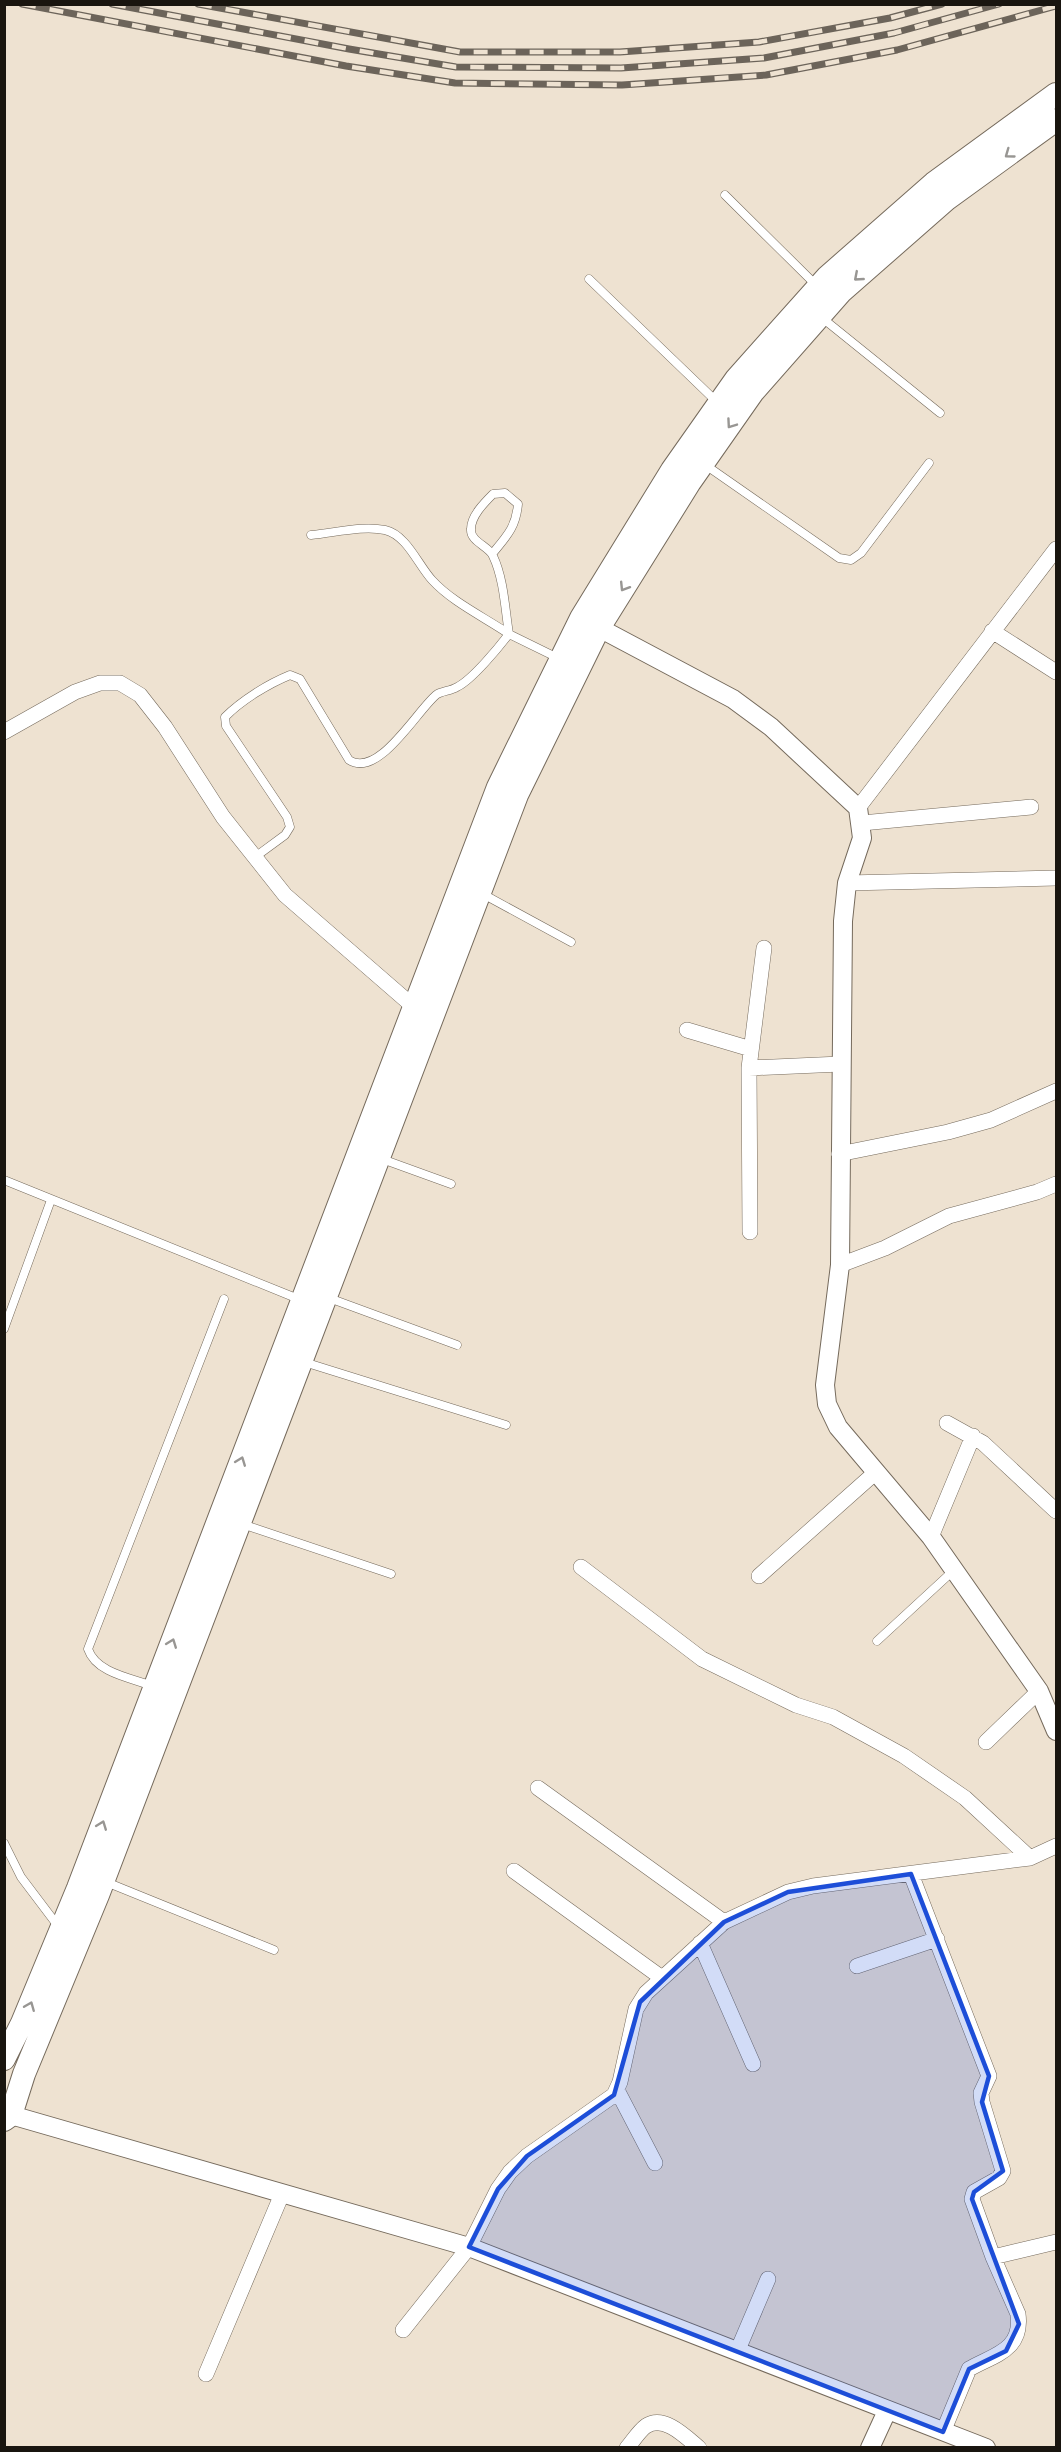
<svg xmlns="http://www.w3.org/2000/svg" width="1061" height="2452" font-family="'Asap Condensed',sans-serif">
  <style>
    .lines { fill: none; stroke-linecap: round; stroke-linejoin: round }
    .service-casing { stroke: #756a5c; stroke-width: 9 }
    .minor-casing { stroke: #756a5c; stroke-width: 16 }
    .tertiary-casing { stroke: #756a5c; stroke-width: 20 }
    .primary-casing { stroke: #756a5c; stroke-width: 24 }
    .service { stroke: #fff; stroke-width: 8 }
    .minor { stroke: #fff; stroke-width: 15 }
    .tertiary { stroke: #fff; stroke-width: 18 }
    .primary { stroke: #fff; stroke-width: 22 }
    .rail-casing { stroke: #6c645a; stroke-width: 7 }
    .rail { stroke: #eee2d1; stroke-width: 4.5; stroke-dasharray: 14; stroke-linecap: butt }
    .oneway { stroke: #989693 }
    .marked { fill: #1d4ed8; fill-opacity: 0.2; stroke: #1d4ed8; stroke-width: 4.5; stroke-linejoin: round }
  </style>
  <rect width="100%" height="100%" fill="#eee2d1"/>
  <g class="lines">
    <g class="service-casing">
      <path id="service" d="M725,195L817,286
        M589,279L718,403
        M821,317L940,413
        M704,464L839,558L851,560L861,553L929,463
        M311,535C334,533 363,525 385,530C407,535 418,565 432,580C452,602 484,617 509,634C505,609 504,579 493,556C489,546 470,542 471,529C471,516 484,503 493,494L505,493L518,504C516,527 507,536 492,554
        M255,857L285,835L290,827L287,817L226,726L225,717C242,700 268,684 290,675L300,679L349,760C378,779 416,712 436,695C441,691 451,691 457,687C472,680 499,647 509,634L560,659
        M481,893L571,942
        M382,1159L451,1184
        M4,1180L301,1300
        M329,1298L457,1345
        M4,1329L51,1200
        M304,1362L506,1425
        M242,1524L391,1574
        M877,1641L953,1571
        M153,1686C131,1678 96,1673 88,1649L224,1299
        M4,1843L21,1877L58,1926
        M106,1882L274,1950"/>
    </g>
    <g class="minor-casing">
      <path id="minor" d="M992,631L1056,672
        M4,732L75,692L100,683H120L140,695L165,727L223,817L285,895L414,1007
        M858,808L1056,549
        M862,823L1031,807
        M847,883L1056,878
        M687,1030L751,1049
        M749,1068L841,1064
        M839,1154L948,1132L991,1120L1056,1091
        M750,1232L749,1068L764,948
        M840,1265L885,1248L949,1216L1037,1192L1056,1184
        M947,1423L983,1443L1056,1511
        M931,1537L973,1436
        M581,1567L702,1659L796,1705L833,1717L904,1756L965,1798L1030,1858
        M759,1576L876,1472
        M986,1742L1039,1691
        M538,1788L724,1922
        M514,1871L662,1978
        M911,1874L989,2076L981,2093L982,2102L1003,2171L999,2178L974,2192L972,2199L993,2257L1018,2314C1023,2351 993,2355 969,2369L943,2432
        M700,1943L753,2064
        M857,1966L937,1939
        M617,2090L655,2163
        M993,2257L1056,2242
        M403,2330L469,2247L498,2189L510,2172L527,2156L614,2095L620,2082L636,2009L646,1993L724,1922L788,1892L813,1886L1030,1858L1056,1846
        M737,2352L768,2279
        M206,2374L282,2194
        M627,2448C633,2441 639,2431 646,2426C664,2414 686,2437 699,2448"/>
    </g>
    <g class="tertiary-casing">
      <path id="tertiary" d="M588,622L733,699L771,727L858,808L862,838L847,883L843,921L840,1265L825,1385L827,1404L838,1427L931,1537L1039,1691L1056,1731
        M11,2115L469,2247L986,2448
        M870,2448L887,2411"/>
    </g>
    <g class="primary-casing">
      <path id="primary" d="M4,2059L22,2023L78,1888L498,787L581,618L672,470L736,379L827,277L934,183L1056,94
        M4,2120L11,2115L24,2074L98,1895L517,795L599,628L690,482L753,392L841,292L947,199L1056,120"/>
    </g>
    <use href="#service" class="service"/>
    <use href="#minor" class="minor"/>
    <use href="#tertiary" class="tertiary"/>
    <use href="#primary" class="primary"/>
    <g class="rail-casing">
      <path id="rail" d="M22,4L346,66L455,83L622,85L766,75L897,50L1056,6
        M112,4L349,49L456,67L621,68L764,58L894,33L999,4
        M198,4L460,52H620L759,42L890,18L942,4"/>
    </g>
    <use href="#rail" class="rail"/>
  </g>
  <defs><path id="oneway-chevron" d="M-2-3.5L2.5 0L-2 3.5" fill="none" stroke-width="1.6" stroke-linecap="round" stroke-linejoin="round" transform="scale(1.5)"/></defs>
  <g class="oneway">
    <use href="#oneway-chevron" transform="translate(1009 154) rotate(144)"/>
    <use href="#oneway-chevron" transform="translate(858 277) rotate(139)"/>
    <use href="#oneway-chevron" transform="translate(731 424) rotate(125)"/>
    <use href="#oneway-chevron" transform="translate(624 587) rotate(122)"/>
    <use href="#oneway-chevron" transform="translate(241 1461) rotate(-69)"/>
    <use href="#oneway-chevron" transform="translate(172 1643) rotate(-69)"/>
    <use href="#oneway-chevron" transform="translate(102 1825) rotate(-69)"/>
    <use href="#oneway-chevron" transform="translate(30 2006) rotate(-68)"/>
  </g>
  <path class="marked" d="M911,1874L989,2076L982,2102L1003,2171L974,2192L972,2199L1019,2324L1006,2351L969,2369L943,2432L469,2247L498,2189L527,2156L614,2095L640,2002L724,1922L788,1892Z"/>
  <rect width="1061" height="2452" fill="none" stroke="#19150f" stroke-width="12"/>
</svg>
